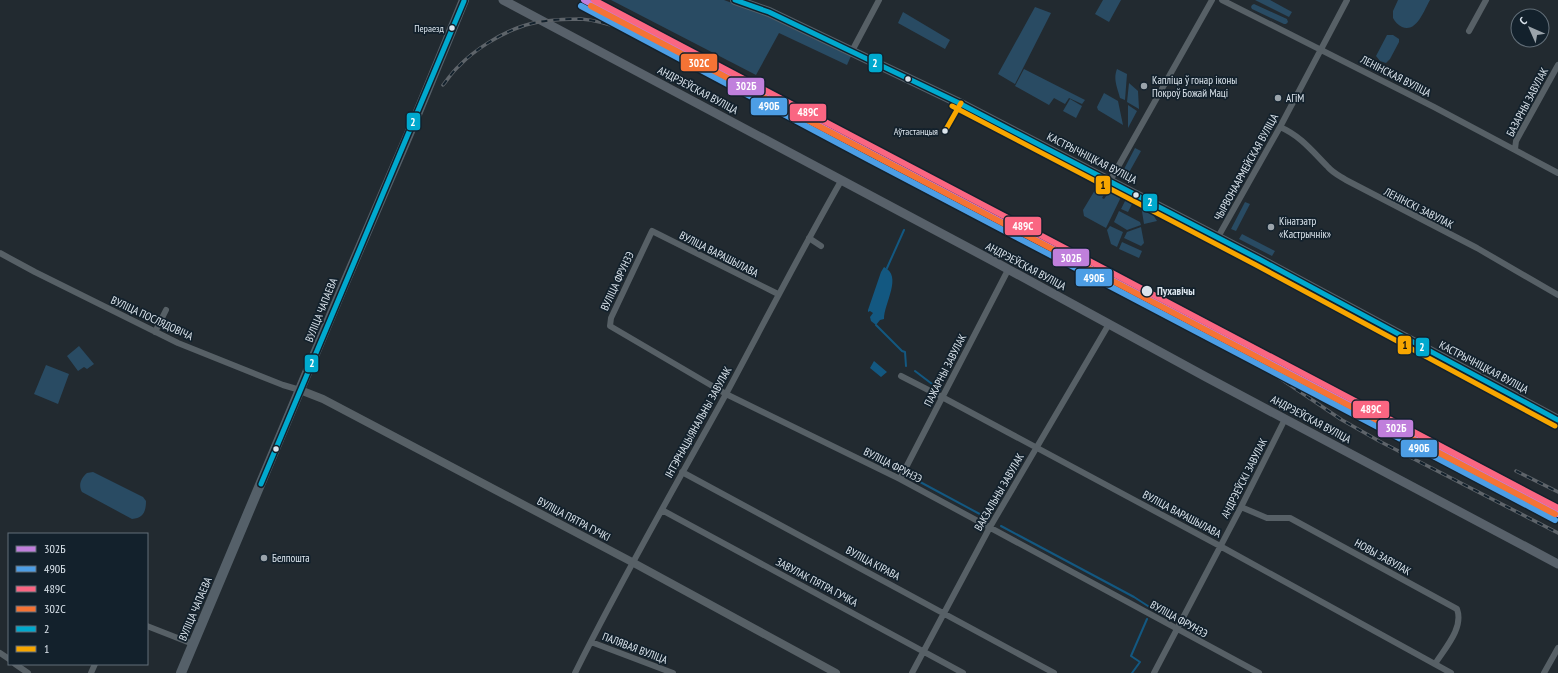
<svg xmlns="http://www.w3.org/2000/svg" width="1558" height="673" font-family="'PT Sans Narrow',sans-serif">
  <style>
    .green { fill: #294b63 }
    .water { fill: #135881 }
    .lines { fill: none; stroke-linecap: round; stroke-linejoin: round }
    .stream { stroke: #135881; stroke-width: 2 }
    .minor { stroke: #576066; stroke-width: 6 }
    .tertiary { stroke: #576066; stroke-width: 8 }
    .secondary { stroke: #58616a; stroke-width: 9 }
    .primary { stroke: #556069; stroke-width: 10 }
    .rail-casing { stroke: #5e646a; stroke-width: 3.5 }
    .rail { stroke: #13212c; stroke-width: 2; stroke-dasharray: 6; stroke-linecap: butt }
    .bus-1-casing { stroke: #13212c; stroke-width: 8 }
    .bus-2-casing { stroke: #13212c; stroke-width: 8 }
    .bus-1 { stroke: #00a9ce; stroke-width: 5 }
    .bus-2 { stroke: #f7a600; stroke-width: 5 }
    .rail-1-casing { stroke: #13212c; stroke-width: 9 }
    .rail-2-casing { stroke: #13212c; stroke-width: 9 }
    .rail-3-casing { stroke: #13212c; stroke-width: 9 }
    .rail-4-casing { stroke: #13212c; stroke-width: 9 }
    .rail-1 { stroke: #c07fdc; stroke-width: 6 }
    .rail-2 { stroke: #4d9ee5; stroke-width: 6 }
    .rail-3 { stroke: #fa6682; stroke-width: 6 }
    .rail-4 { stroke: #f57335; stroke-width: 6 }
    .bus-dot { fill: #dce5ed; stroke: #13212c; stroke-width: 1.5 }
    .poi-dot { fill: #9ba4ab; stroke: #13212c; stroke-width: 1.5 }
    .labels { text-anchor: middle; stroke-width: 3.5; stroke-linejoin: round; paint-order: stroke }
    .bus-label { font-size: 10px; fill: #dce5ed; stroke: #13212c; text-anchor: end }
    .street-label { font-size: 11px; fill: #dce5ed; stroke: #13212c }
    .poi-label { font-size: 11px; fill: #dce5ed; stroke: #13212c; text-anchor: start }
    .stop-label { font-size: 11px; font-weight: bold; fill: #dce5ed; stroke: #13212c; text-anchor: start }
    .line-badge { stroke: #13212c; stroke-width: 1.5 }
    .badge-label { font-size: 11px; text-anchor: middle; font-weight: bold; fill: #fff }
    .pale-badge-label { font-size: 11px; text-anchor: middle; font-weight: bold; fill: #111 }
  </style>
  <rect width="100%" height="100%" fill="#222a30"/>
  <path class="green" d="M611,0H724L767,16L851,56L847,65L779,33L756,75Z
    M1103,0H1121L1109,22L1095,14Z
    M1255,0H1270L1292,12L1289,17Z
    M1398,0H1430C1424,10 1417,33 1402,27C1398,25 1395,22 1393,18V11Z
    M1254,4L1287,19L1288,22L1286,24H1284L1252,9L1251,7L1252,5Z
    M1035,7L1051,13L1015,84L998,74Z
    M903,12L950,40L945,49L898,23Z
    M1387,35H1393L1399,39V42L1390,59L1386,63L1380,61L1376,56Z
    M1024,69L1085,100L1082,104L1069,98L1065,104L1054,98L1049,105L1015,86Z
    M1117,69L1127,74L1125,100L1120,98C1117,87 1113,79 1117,69Z
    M1129,83L1138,91L1139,109L1127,102Z
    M1104,93L1118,101L1123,125L1098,110L1097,107Z
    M1070,99L1082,106L1076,118L1063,111Z
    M1128,105L1137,111L1128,128Z
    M1135,148L1141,151L1127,176L1122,173Z
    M1098,185L1107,189L1102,198L1104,199L1110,191L1121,197L1106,228L1084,216L1083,210Z
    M1127,197L1134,200L1128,212L1121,209Z
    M1245,202L1250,204L1236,231L1231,229Z
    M1141,205L1150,210L1157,221L1144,224Z
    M1119,211L1140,222L1141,225L1127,230L1114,222Z
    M1110,226L1123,232L1117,247L1111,244L1107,230Z
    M1141,227L1144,243L1141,246L1124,238L1127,232Z
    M1242,234L1275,251L1272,256L1239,239Z
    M1122,242L1142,251L1139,258L1119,249Z
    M79,346L94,364L87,369L84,367L78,371L67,356Z
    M46,365L69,374L58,404L34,394Z
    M93,472L143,497L146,501C146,512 143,518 132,519L82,492C78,485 81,478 87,473Z"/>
  <path class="water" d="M884,267C903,276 884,303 884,319L880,320L876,325L871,321L870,317L873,313L870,311L868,312V310L881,272Z
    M874,361L887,372L881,377L870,368Z"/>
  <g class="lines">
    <path class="stream" d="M887,268L904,230
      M876,325L902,351L905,352L906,366
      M915,371L940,390
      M909,476L989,519
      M1001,526L1134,597L1151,608
      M1132,673L1140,662L1131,656L1147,619"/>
    <path class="minor" d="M1222,0L1434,107L1558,173
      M1469,31L1486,0
      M852,51L879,0
      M1280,127C1301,136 1313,152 1328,167C1333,173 1340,176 1346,180L1477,248L1558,295
      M1515,149L1516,141L1558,65
      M1110,181L1212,0
      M1218,237L1280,127L1347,0
      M809,238L821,246
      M0,253L35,272L178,343L283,385L300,390
      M778,294L652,231L611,318L610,326L726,394L900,479L1259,673
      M155,332L166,310
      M901,376L942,397L1220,546L1451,673
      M682,472L1054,673
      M900,479L1008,270
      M1241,507L1267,518H1290L1457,609C1464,628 1445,648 1435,664
      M662,510L963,673
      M147,626L193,644
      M591,642L673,673
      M0,653L9,659
      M15,664L28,673
      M91,673L95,664
      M575,673C622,578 675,487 726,394C764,323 801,251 841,181
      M912,673L990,527L1109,324
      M1154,673L1241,507L1285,419
      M1544,673L1558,648"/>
    <path class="tertiary" d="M300,390L323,399L632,562L836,673"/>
    <path class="secondary" d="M503,0L995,262L1206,377L1558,564"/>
    <path class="primary" d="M735,0L769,12L957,102L1259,259L1558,420
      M181,673L343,287L411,129L464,0"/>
    <g class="rail-casing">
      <path id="rail" d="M443,85C448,79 453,71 459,66C474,50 500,34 520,27C538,20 562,19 581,19C596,20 612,25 626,30L764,106
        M1266,369L1342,420L1379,441L1558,533
        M1440,446L1483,474
        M1516,471L1558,492"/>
    </g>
    <use href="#rail" class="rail"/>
    <g class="bus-1-casing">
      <path id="bus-1" d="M735,0L769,12L957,102L1259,259L1558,420
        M261,484L464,1"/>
    </g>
    <g class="bus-2-casing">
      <path id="bus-2" d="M952,106L1256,265L1555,426
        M945,131L961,103"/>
    </g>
    <use href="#bus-1" class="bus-1"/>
    <use href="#bus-2" class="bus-2"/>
    <g class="rail-1-casing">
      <path id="rail-1" d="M584,0L871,153L1558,514"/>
    </g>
    <g class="rail-2-casing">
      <path id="rail-2" d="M581,6L868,159L1555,520"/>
    </g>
    <g class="rail-3-casing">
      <path id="rail-3" d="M594,0L1558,508"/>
    </g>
    <g class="rail-4-casing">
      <path id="rail-4" d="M591,6L1555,514"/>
    </g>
    <use href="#rail-1" class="rail-1"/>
    <use href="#rail-2" class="rail-2"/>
    <use href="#rail-3" class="rail-3"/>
    <use href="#rail-4" class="rail-4"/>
  </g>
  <g class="bus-dot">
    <circle cx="452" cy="28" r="3.5"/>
    <circle cx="908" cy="79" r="3.5"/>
    <circle cx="945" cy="131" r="3.5"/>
    <circle cx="1136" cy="195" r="3.5"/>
    <circle cx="1147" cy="291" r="6"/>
    <circle cx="276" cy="449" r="3.5"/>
  </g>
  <g class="poi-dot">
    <circle cx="1144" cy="86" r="4"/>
    <circle cx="1278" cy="98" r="4"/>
    <circle cx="1271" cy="227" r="4"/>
    <circle cx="264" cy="558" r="4"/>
  </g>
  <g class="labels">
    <g class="bus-label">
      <text x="444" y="32">Пераезд</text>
      <text x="938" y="135">Аўтастанцыя</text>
    </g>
    <g class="street-label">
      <text transform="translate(1396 76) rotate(27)" y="4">ЛЕНІНСКАЯ ВУЛІЦА</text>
      <text transform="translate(698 90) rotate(28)" y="4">АНДРЭЕЎСКАЯ ВУЛІЦА</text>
      <text transform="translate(1527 102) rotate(-62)" y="4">БАЗАРНЫ ЗАВУЛАК</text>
      <text transform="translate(1092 158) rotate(27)" y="4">КАСТРЫЧНІЦКАЯ ВУЛІЦА</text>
      <text transform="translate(1246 167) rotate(-61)" y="4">ЧЫРВОНААРМЕЙСКАЯ ВУЛІЦА</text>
      <text transform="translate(1419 208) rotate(27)" y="4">ЛЕНІНСКІ ЗАВУЛАК</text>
      <text transform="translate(719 254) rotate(27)" y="4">ВУЛІЦА ВАРАШЫЛАВА</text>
      <text transform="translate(1026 266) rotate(28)" y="4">АНДРЭЕЎСКАЯ ВУЛІЦА</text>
      <text transform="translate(617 281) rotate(-65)" y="4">ВУЛІЦА ФРУНЗЭ</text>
      <text transform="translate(321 310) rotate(-68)" y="4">ВУЛІЦА ЧАПАЕВА</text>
      <text transform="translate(152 318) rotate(25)" y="4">ВУЛІЦА ПОСЛЯДОВІЧА</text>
      <text transform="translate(1484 367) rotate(28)" y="4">КАСТРЫЧНІЦКАЯ ВУЛІЦА</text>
      <text transform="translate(945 370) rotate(-63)" y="4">ПАЖАРНЫ ЗАВУЛАК</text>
      <text transform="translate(1311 419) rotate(28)" y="4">АНДРЭЕЎСКАЯ ВУЛІЦА</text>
      <text transform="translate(698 422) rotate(-61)" y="4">ІНТЭРНАЦЫЯНАЛЬНЫ ЗАВУЛАК</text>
      <text transform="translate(893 465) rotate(27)" y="4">ВУЛІЦА ФРУНЗЭ</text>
      <text transform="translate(1244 478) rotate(-63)" y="4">АНДРЭЕЎСКІ ЗАВУЛАК</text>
      <text transform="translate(999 492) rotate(-60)" y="4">ВАКЗАЛЬНЫ ЗАВУЛАК</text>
      <text transform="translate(1182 514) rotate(28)" y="4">ВУЛІЦА ВАРАШЫЛАВА</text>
      <text transform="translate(574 519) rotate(28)" y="4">ВУЛІЦА ПЯТРА ГУЧКІ</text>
      <text transform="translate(1383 557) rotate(29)" y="4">НОВЫ ЗАВУЛАК</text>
      <text transform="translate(873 563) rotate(28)" y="4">ВУЛІЦА КІРАВА</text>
      <text transform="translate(817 582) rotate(28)" y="4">ЗАВУЛАК ПЯТРА ГУЧКА</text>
      <text transform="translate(195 609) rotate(-67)" y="4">ВУЛІЦА ЧАПАЕВА</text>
      <text transform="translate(1179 619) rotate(29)" y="4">ВУЛІЦА ФРУНЗЭ</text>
      <text transform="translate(635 648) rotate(21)" y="4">ПАЛЯВАЯ ВУЛІЦА</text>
    </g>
    <g class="poi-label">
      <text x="1152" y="84">Капліца ў гонар іконы<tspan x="1152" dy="13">Покроў Божай Маці</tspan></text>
      <text x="1286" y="102">АГіМ</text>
      <text x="1279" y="225">Кінатэатр<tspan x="1279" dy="13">«Кастрычнік»</tspan></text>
      <text x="272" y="562">Белпошта</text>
    </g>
    <g class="stop-label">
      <text x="1157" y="295">Пухавічы</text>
    </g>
  </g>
  <g class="line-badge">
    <rect x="680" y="53" width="38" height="19" rx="4" fill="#f57335"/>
    <rect x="868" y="53" width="15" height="20" rx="4" fill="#00a9ce"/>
    <rect x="727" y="77" width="38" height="19" rx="4" fill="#c07fdc"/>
    <rect x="750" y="97" width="38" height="19" rx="4" fill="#4d9ee5"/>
    <rect x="789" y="103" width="38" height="19" rx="4" fill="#fa6682"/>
    <rect x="406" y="112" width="15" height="19" rx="4" fill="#00a9ce"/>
    <rect x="1095" y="175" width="16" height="20" rx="4" fill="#f7a600"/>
    <rect x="1142" y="193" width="16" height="19" rx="4" fill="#00a9ce"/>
    <rect x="1004" y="216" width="38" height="20" rx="4" fill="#fa6682"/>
    <rect x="1052" y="248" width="38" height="19" rx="4" fill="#c07fdc"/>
    <rect x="1075" y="268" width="38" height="19" rx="4" fill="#4d9ee5"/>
    <rect x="1397" y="335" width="15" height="20" rx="4" fill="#f7a600"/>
    <rect x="1415" y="337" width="15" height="20" rx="4" fill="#00a9ce"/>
    <rect x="304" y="354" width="15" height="19" rx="4" fill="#00a9ce"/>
    <rect x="1352" y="400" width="38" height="19" rx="4" fill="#fa6682"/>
    <rect x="1377" y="419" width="37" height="19" rx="4" fill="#c07fdc"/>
    <rect x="1400" y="439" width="38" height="19" rx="4" fill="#4d9ee5"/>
  </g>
  <g class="badge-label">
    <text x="699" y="67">302С</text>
    <text x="875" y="67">2</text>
    <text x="746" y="90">302Б</text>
    <text x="769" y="110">490Б</text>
    <text x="808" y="116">489С</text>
    <text x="413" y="126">2</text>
    <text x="1150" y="206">2</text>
    <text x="1023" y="230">489С</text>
    <text x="1071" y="262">302Б</text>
    <text x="1094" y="282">490Б</text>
    <text x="1422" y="351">2</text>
    <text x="312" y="367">2</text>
    <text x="1371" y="413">489С</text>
    <text x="1396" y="432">302Б</text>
    <text x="1419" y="452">490Б</text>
  </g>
  <g class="pale-badge-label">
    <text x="1103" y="189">1</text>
    <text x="1405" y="349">1</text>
  </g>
  <rect x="8" y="533" width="140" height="132" fill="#13212c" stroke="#636f79"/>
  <rect x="16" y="546" width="20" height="6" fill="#c07fdc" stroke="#636f79"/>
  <text x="44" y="553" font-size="12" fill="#dce5ed">302Б</text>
  <rect x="16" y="566" width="20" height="6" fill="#4d9ee5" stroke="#636f79"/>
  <text x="44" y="573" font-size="12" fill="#dce5ed">490Б</text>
  <rect x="16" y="586" width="20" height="6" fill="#fa6682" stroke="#636f79"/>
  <text x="44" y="593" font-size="12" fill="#dce5ed">489С</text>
  <rect x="16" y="606" width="20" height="6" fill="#f57335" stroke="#636f79"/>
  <text x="44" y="613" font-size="12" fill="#dce5ed">302С</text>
  <rect x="16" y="626" width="20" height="6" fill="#00a9ce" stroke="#636f79"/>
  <text x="44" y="633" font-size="12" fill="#dce5ed">2</text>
  <rect x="16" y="646" width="20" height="6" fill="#f7a600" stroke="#636f79"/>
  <text x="44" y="653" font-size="12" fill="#dce5ed">1</text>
  <g transform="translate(1530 28) rotate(315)"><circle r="19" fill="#13212c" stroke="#636f79"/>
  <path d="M0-3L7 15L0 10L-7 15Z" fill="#9ba4ab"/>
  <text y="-6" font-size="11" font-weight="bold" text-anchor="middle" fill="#dce5ed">С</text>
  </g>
</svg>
